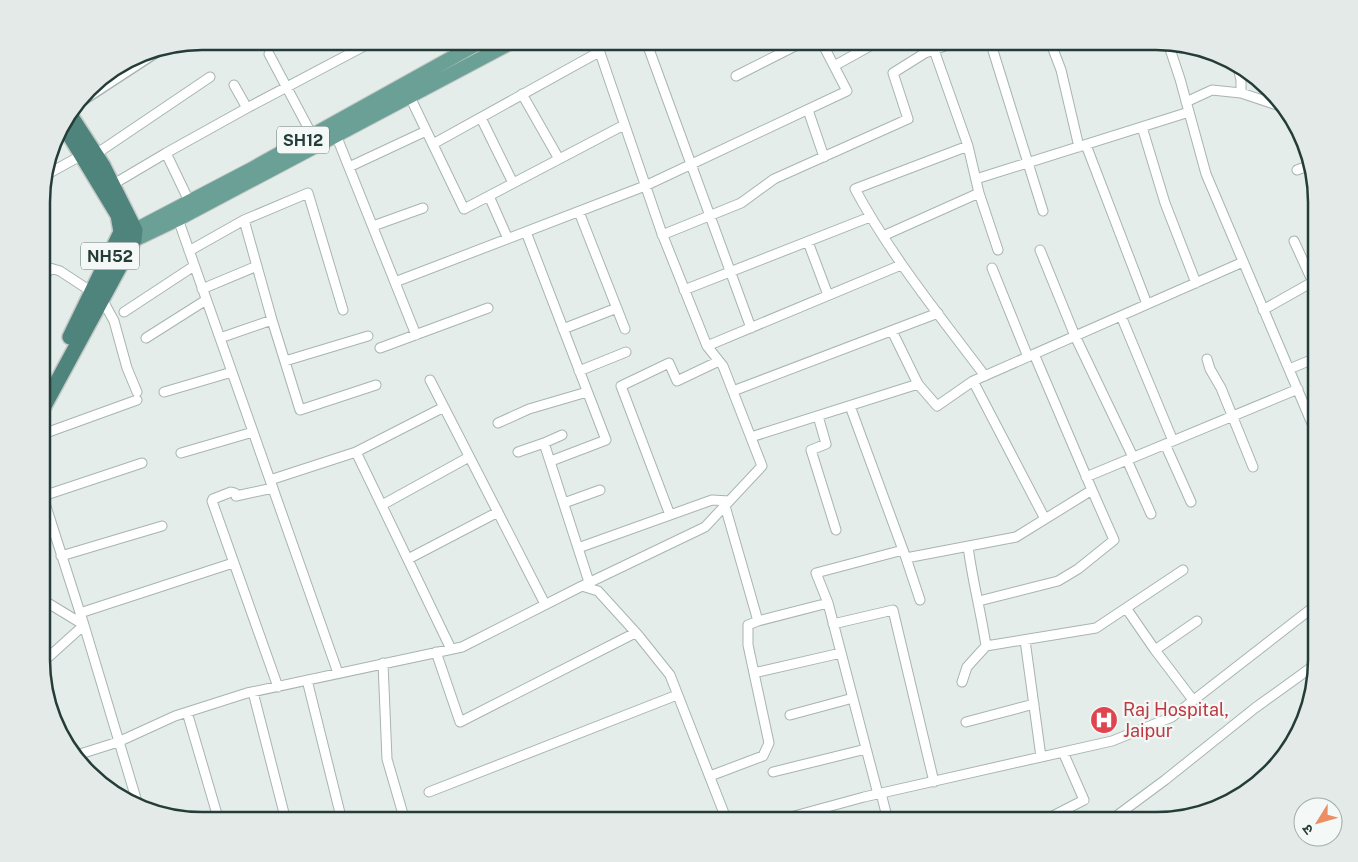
<svg xmlns="http://www.w3.org/2000/svg" width="1358" height="862" font-family="'Public Sans','Noto Sans Devanagari',sans-serif">
  <style>
    .lines { fill: none; stroke-linecap: round; stroke-linejoin: round }
    .minor-casing { stroke: #a7b5b0; stroke-width: 11 }
    .tertiary-casing { stroke: #a7b5b0; stroke-width: 14 }
    .primary-casing { stroke: #c2c9c7; stroke-width: 16 }
    .trunk-casing { stroke: #c2c9c7; stroke-width: 18 }
    .minor { stroke: #fff; stroke-width: 9 }
    .tertiary { stroke: #fff; stroke-width: 11 }
    .primary { stroke: #6ba096; stroke-width: 14 }
    .trunk { stroke: #4e847c; stroke-width: 15 }
    .rail-casing { stroke: #5f7974; stroke-width: 4.5 }
    .rail { stroke: #f4f9f7; stroke-width: 2.5; stroke-dasharray: 8; stroke-linecap: butt }
    .labels { text-anchor: middle; stroke-width: 4.5; stroke-linejoin: round; paint-order: stroke }
    .shield { fill: #f4f9f7; stroke: #627571; stroke-width: 1 }
    .shield-label { font-size: 16px; font-weight: bold; fill: #243d38 }
    .health-label { font-size: 18px; fill: #be3a42; stroke: #f4f9f7; text-anchor: start }
    .rim { fill: none; stroke: #243d38; stroke-width: 2.5 }
  </style>
  <rect width="100%" height="100%" fill="#e4ede9"/>
  <g class="lines">
    <g class="minor-casing">
      <path id="minor" d="M448,41L456,56
        M646,41L751,328
        M990,41L1043,211
        M1050,41L1061,70L1079,147
        M1168,43L1180,79L1206,174L1316,433
        M934,50L968,146L979,193L998,250
        M269,54L312,135
        M1237,64L1241,80V93
        M834,66L879,41
        M736,76L805,41
        M234,85L247,108
        M522,94L559,159
        M410,97L464,209L624,125
        M1186,102L1212,90L1241,93L1280,106
        M808,110L824,157
        M481,118L513,183
        M1142,127L1165,203L1196,283
        M336,135L416,335
        M433,144L599,52
        M1086,145L1147,304
        M968,146L855,189C891,256 939,315 985,376
        M96,154L210,77
        M349,167L426,131
        M1297,170L1308,166
        M44,176L82,155
        M976,179L1189,112
        M112,185L166,153
        M489,196L508,239
        M189,201L166,153L247,108L372,42
        M579,212L625,329
        M178,219L338,673
        M244,220L272,320L300,410L376,385
        M1313,223L1316,222
        M373,226L423,208
        M526,232L606,440L551,461
        M662,235L741,203L774,179L908,119L893,73L925,53L959,41
        M883,236L979,193
        M1294,241L1316,289
        M808,242L828,295
        M1040,250L1075,336L1133,457
        M189,251L244,220L308,193L343,310
        M992,268L1028,357
        M43,279L50,268L60,271L92,292
        M395,282L645,186L847,91L821,41
        M202,289L257,266
        M684,290L870,217
        M102,299L114,321L127,368L137,392
        M1263,310L1316,280
        M124,312L194,266
        M1121,316L1173,441
        M563,329L617,308
        M892,331L918,384L937,406L973,381L1243,262
        M146,338L206,300
        M220,338L272,320
        M707,346L901,265
        M380,348L488,308
        M1207,359L1210,369L1221,388L1253,467
        M285,361L368,336
        M1289,369L1316,358
        M579,371L626,352
        M430,380L545,604
        M973,381L1045,519
        M733,391L938,313
        M164,392L232,372
        M850,406L903,550
        M818,416L826,444L811,450L836,530
        M498,423L529,409L587,392
        M43,434L137,400
        M751,437L918,384
        M544,443L562,435
        M1165,444L1191,502
        M356,452L451,649
        M518,452L544,443L589,582
        M181,453L253,432
        M1127,460L1151,514
        M1086,477L1298,389
        M270,480L356,452L444,407
        M273,488L236,496L235,493L231,492L213,499L212,501L278,687
        M43,496L142,463
        M43,497L84,625L43,662
        M564,503L600,490
        M382,505L469,457
        M725,506L758,621
        M670,515L621,386L669,363L677,381L719,361
        M968,546C972,579 981,612 986,646
        M578,548L712,500L729,501
        M61,556L162,526
        M906,558L920,600
        M408,559L498,512
        M582,586L705,527L762,466L723,366L707,346L661,231L596,41
        M43,600L84,625L138,805
        M979,601L1058,581L1078,569L1114,540L1092,490
        M1126,608L1155,650L1193,700
        M80,613L233,563
        M833,624L893,610L934,782
        M1025,640L1041,757
        M1155,650L1197,621
        M436,652L460,722L635,633
        M383,663L387,759L405,821
        M754,673L841,653
        M307,680L342,821
        M962,682L967,667L986,646L1096,628L1183,570
        M253,692L286,821
        M187,712L219,821
        M790,715L853,698
        M966,722L1034,704
        M77,755L118,742L175,716L247,693L462,647L582,586L598,591L638,635L670,675L727,821
        M773,772L866,749
        M710,776L763,756L769,743L748,645V625L758,621L828,603
        M429,792L677,695
        M881,793L888,821
        M878,794L828,603L816,573L903,550L906,558L1016,537L1092,490L1034,354
        M1045,820L1084,800L1063,752
        M1111,820L1165,780L1255,708L1316,664
        M776,821L864,797L1112,741L1172,717L1316,605"/>
    </g>
    <g class="tertiary-casing">
      <path id="tertiary" d="M83,99L158,50"/>
    </g>
    <g class="primary-casing">
      <path id="primary" d="M141,227L250,170L482,41
        M124,238L134,240L178,219L514,41"/>
    </g>
    <g class="trunk-casing">
      <path id="trunk" d="M63,124L118,215L121,232L70,337
        M43,408L134,240L135,230L103,166L70,115"/>
    </g>
    <use href="#minor" class="minor"/>
    <use href="#tertiary" class="tertiary"/>
    <use href="#primary" class="primary"/>
    <use href="#trunk" class="trunk"/>
    <g class="rail-casing">
      <path id="rail" d="M1235,800L1240,795"/>
    </g>
    <use href="#rail" class="rail"/>
  </g>
  <defs>
    <g id="hospital-disc" transform="scale(1.4375)"><circle r="9.5" fill="#e0444e" stroke="#f4f9f7"/><path d="M-5-5h3v3.5h4V-5h3V5h-3V1.5h-4V5h-3Z" fill="#fff"/></g>
  </defs>
  <g fill-rule="evenodd">
    <use href="#hospital-disc" x="1104" y="720"/>
  </g>
  <g class="labels">
    <g class="shield">
      <rect x="277" y="126.5" width="52" height="27" rx="4"/>
      <rect x="81" y="242.5" width="58" height="27" rx="4"/>
    </g>
    <g class="shield-label">
      <text x="303" y="146">SH12</text>
      <text x="110" y="262">NH52</text>
    </g>
    <g class="health-label">
      <text x="1123" y="716">Raj Hospital,<tspan x="1123" dy="21">Jaipur</tspan></text>
    </g>
  </g>
  <path d="M0 0H1358V862H0ZM202 50H1156A152 152 0 0 1 1308 202V660A152 152 0 0 1 1156 812H202A152 152 0 0 1 50 660V202A152 152 0 0 1 202 50Z" fill="#e3eae8" fill-rule="evenodd"/>
  <path class="rim" d="M202 50H1156A152 152 0 0 1 1308 202V660A152 152 0 0 1 1156 812H202A152 152 0 0 1 50 660V202A152 152 0 0 1 202 50Z"/>
  <g transform="translate(1318 822) rotate(233)"><circle r="24" fill="#f4f9f7" stroke="#a1aeab"/>
  <path d="M0-4L9 19L0 12L-9 19Z" fill="#ea8f64"/>
  <text y="-8" font-size="14" font-weight="bold" text-anchor="middle" fill="#243d38">उ</text>
  </g>
</svg>
